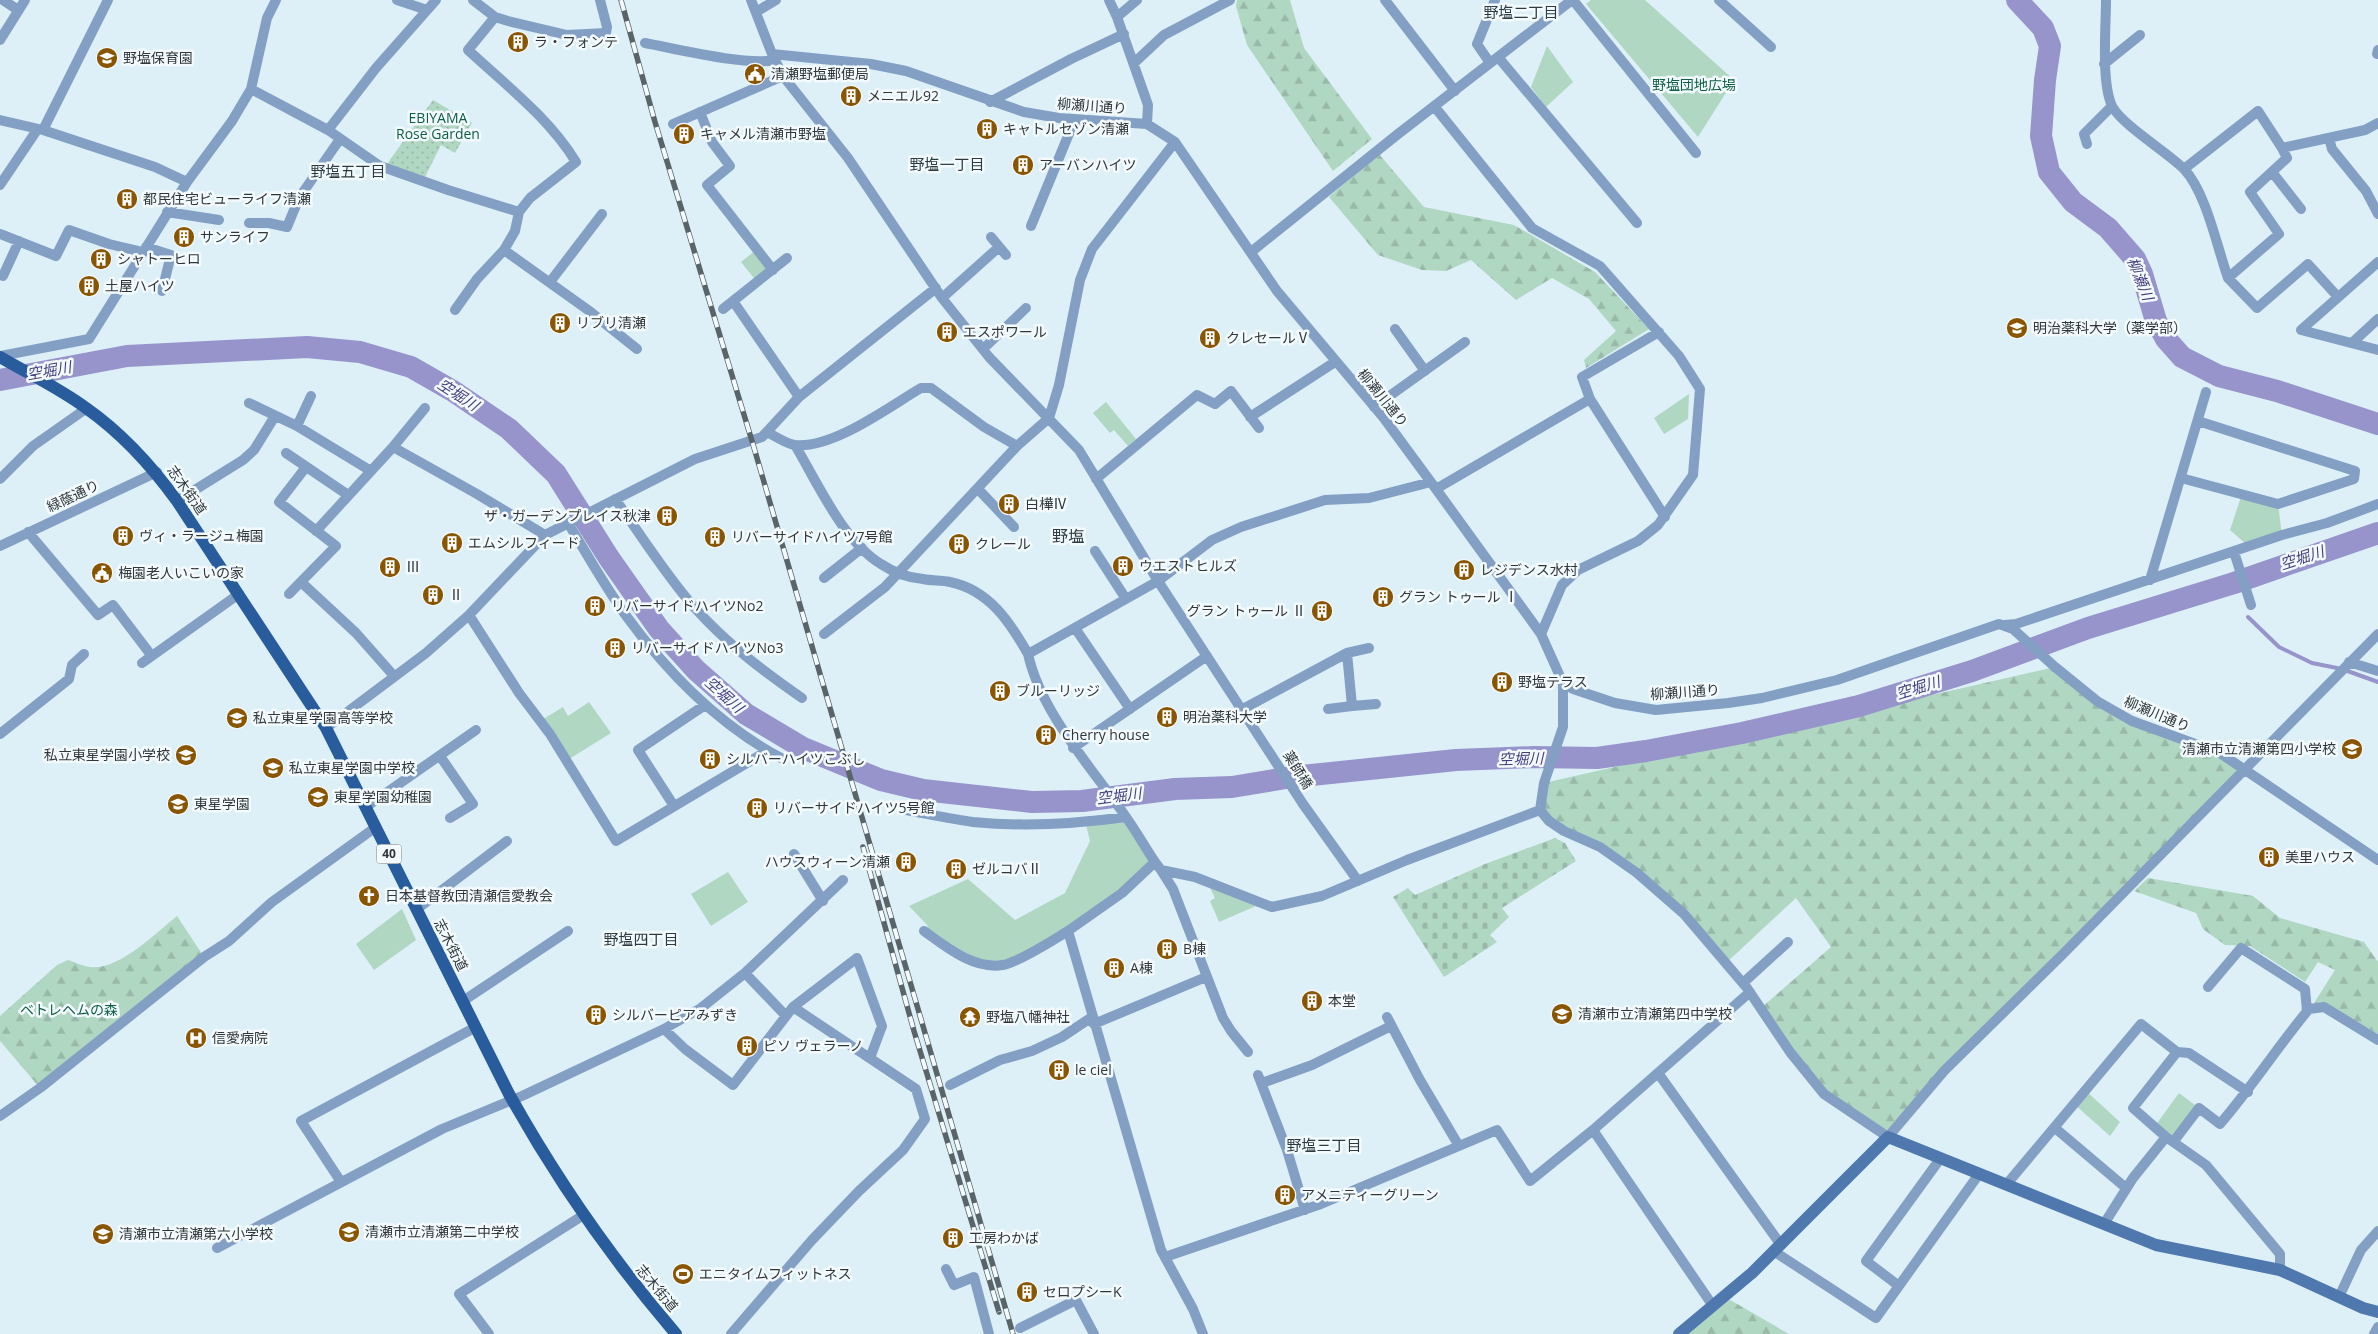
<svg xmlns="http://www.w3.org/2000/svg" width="2378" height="1334" font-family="'Open Sans','Noto Sans JP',sans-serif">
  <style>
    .green { fill: #b0d7c2 }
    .forest { fill: url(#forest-firs) }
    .cemetery { fill: url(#cemetery-stones) }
    .garden { fill: url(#garden-dots) }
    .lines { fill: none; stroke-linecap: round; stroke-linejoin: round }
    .stream { stroke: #9794cb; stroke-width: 4 }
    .river { stroke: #9794cb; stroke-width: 22 }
    .street { stroke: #839fc4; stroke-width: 10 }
    .secondary { stroke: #4f78ae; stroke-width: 12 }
    .primary { stroke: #285c9d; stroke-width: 12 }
    .rail-casing { stroke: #596468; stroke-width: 5.5 }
    .rail { stroke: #f4fbfe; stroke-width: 4; stroke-dasharray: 11; stroke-linecap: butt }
    .labels { text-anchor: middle; stroke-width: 5; stroke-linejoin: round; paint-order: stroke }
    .shield { fill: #f4fbfe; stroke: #6a7275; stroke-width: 1 }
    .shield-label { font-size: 12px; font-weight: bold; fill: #2f373a }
    .poi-label { font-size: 14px; fill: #2f373a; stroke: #f4fbfe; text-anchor: start }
    .park-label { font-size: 14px; fill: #0c5e40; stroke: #f4fbfe }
    .street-label { font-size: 14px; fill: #2f373a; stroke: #f4fbfe }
    .neighbourhood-label { font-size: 15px; fill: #2b3b41; stroke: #f4fbfe }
    .water-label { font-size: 15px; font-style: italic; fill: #463d81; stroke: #f4fbfe }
    .quarter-label { font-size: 16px; fill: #2b3b41; stroke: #f4fbfe }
  </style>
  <defs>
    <pattern id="forest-firs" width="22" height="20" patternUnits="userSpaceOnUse" patternTransform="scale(1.25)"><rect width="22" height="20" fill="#b0d7c2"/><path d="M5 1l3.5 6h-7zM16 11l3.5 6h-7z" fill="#98b9a7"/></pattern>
    <pattern id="cemetery-stones" width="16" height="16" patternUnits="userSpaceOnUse" patternTransform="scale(1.25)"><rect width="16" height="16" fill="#b0d7c2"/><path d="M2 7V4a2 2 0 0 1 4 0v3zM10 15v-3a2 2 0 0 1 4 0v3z" fill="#98b9a7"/></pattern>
    <pattern id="garden-dots" width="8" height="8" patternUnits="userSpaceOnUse" patternTransform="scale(1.25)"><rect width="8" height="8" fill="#b0d7c2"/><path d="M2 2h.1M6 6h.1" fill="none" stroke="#98b9a7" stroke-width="1.8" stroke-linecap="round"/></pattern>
  </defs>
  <rect width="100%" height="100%" fill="#ddf0f8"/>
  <path class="green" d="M1591,0H1645L1734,80L1698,137L1586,4Z
    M1547,46L1573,82L1546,107L1531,87Z
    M757,249L773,270L757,282L741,262Z
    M1689,394L1688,419L1664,434L1654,418Z
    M1106,402L1136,439L1128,446L1114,430L1110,433L1093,413Z
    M2242,494L2278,504L2282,535L2246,544L2230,530Z
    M589,702L611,733L566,761L540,721L563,707L568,716Z
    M1126,817L1155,862L1122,893L1035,950L989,965L924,931L928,926L909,906L968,879L1015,920L1065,893L1090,841L1085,821Z
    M728,872L748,902L711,926L691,894Z
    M1210,888L1256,906L1219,922L1210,901L1215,898Z
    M402,909L416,940L374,970L356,944Z
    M2086,1091L2120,1122L2110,1136L2074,1104Z
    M2179,1093L2199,1108L2174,1141L2155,1126Z"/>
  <path class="forest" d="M1237,0H1290L1304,48L1372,139L1333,171L1247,45L1236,6Z
    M1379,154L1424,207L1514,225L1595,272L1649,329L1586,368L1584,360L1616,331L1589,299L1552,278L1516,300L1471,260L1446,271L1422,270L1378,255L1329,197Z
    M2055,667L2097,701L2220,753L2244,770L1980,1037L1888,1137L1824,1094L1761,1008L1831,947L1796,898L1726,963L1637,873L1564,831L1540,810L1544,783Z
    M2148,878L2253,896L2280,918L2364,942L2378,962V1034L2327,1004L2314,1003L2335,970L2318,962L2305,982L2250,946L2225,945L2203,929L2196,913L2134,891Z
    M177,916L204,957L40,1088L0,1041V1016L57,965L68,960C75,962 82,966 90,967C118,971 156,933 177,916Z
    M1724,1297L1732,1301L1789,1334H1680Z"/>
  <path class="cemetery" d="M1555,838L1565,843L1576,861L1502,908L1509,917L1490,935L1497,942L1444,977L1393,897L1408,888L1415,895L1485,864Z"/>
  <path class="garden" d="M433,100L472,123L455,153L441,145L425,177L387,164Z"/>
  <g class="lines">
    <path class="stream" d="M2248,617L2279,647L2312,663L2342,669L2378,682"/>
    <path class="river" d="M2017,0L2043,28L2050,46L2045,80L2041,136L2049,172L2073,202L2108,228L2135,259L2142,274L2156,321L2166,339L2182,357L2219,376L2277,391L2378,424
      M0,380L127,356L307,347L360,352L411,367L453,391L509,429L556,474L609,558L659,629L696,670L746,714L803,748L881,780L923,790L1032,802L1082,801L1175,789L1232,787L1292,777L1456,760L1534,757L1597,758L1646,751L1742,733L1859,706L1972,671L2088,628L2234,583L2378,533"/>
    <path class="street" d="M3,0L18,10
      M397,0L427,10
      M473,0L495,17L508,21L567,35L606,33L607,27L600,0
      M751,0L772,54L871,64L906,71L1024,112L1059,118L1147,124L1175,142L1277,291L1383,417L1436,489L1541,634L1563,683L1573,689L1615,703L1656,710L1728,703L1762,698L1837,680L1999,624L2013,629L2055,667L2097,701L2132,721L2220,753L2378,860
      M1109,0L1117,17L1148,105L1147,124
      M1385,0L1455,91
      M1573,0L1696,153
      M1719,0L1771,47
      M2106,0C2106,28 2101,82 2112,106C2122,125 2167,152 2184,169C2206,192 2217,247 2228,278L2279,234L2250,192L2287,158L2282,148
      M756,12L776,0
      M1117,17L1137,0
      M0,40L25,0
      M645,43C677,49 746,66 775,60
      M772,54L783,76L848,158L942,298L989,357L1079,450L1158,581L1028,654C1041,713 1092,768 1126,817C1136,831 1145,847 1155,862L1122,893L1068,931L1161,1250L1193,1309L1203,1334
      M2377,54L2378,50
      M1498,57L1637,223
      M1134,63L1164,35L1230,0
      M1490,63L1477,44L1495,0
      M2104,64L2140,35
      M251,89L328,130L380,166L448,190L519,212L530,198L576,162C549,118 506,85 468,50L495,17
      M990,102L1071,59L1124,34
      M1434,106L1532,228L1600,266L1679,356L1700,389L1693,475L1658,525L1638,541L1578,570L1562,585L1541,634
      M700,112L712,142L730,166L707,185L773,270
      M0,120L43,130L155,167L187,182
      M673,124L783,76
      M43,130L108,0
      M328,130L376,68L436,0
      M2329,138L2332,149L2366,191L2378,214
      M2087,144L2084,134L2112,106
      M2184,169L2258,111L2282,148L2365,130L2378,123
      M2272,172L2301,209
      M0,185L37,130
      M167,212L219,220
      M519,212L515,231L504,250L588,310L637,349
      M249,223H269L287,227L299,198L340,139
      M1031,226L1075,119
      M0,234L56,256L69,230L109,244L143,252
      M991,237L1006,255
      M146,247L171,255L162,291
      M1251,252L1398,134L1572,0
      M2378,262L2301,330L2378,350
      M3,276L19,241
      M2228,278L2257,308L2308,264L2338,297
      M550,282L602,214
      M942,298L999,247
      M733,301L799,397
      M723,309L787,258
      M455,310L477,279L504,250
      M1395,329L1425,371
      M2352,343L2378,319
      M983,349L1026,308
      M0,356L89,339L187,182L232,121L251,89L267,18L276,0
      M1590,399L1665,517
      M249,403L297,426L371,471
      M1374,407L1465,342
      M1250,417L1335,362
      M297,426L311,396
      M767,432C775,436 786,444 795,445C833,449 890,406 921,388H931L984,427L1017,446
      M795,445C817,482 843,541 881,564C893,572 909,578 923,579C932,581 941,580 950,582C989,590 1010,622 1028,654
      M393,447L477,494L545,535
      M286,453L348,495
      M2181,478L2278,504L2354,479L2355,471L2198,421
      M0,479L33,446L87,408
      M1096,479L1197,395L1215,404L1231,391L1259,428
      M978,489L1014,527
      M1436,489L1590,399L1582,377L1659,332
      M615,499C641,535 665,574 694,607C726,643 763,671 802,698
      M177,501L243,460L254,450L275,416
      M568,523C587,554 605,587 627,617C668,673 719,725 781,758
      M316,531L393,447L425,408
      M28,532L98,615L113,605L151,655
      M0,546L157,472
      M1095,551L1126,599
      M2234,552L2251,605
      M824,578L862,548
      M2150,580L2206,392
      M301,582L356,633L394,676
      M289,594L336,546L279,502L306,467
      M469,615L519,693L550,734L616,841L767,751
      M2005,625L2016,624L2282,535L2327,523L2378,504
      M1075,628L1130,709
      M824,634L885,587L1017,446L1049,418L1059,385L1080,280L1092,249L1175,142
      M1347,653L1352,706L1376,704
      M2349,662L2378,671
      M142,663L239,594
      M1563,683V727L1544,783L1540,810L1549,821L1564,831L1600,847L1637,873L1684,914L1747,988L1790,1052L1824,1094L1888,1137L1944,1071L2063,954L2378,634
      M1328,709L1352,706
      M1241,710L1347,653L1369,648
      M326,728L426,653L469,615L545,535L695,459L762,437L799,397L936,288
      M0,734L69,679L72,665L84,654
      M1073,748L1207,656
      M440,756L473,804L450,818
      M674,806L638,750L705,705
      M366,807L476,730
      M906,810C928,814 951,819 973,822C1024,827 1075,824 1126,817
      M794,854L823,901
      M1155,862L1161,870L1195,877L1272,907L1322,896L1407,860L1540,810
      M1161,870L1173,889L1223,1018L1231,1031L1248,1052
      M1358,881L1303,804L1158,581L1212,540L1241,527L1325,500L1369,498L1431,482
      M417,909L507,841
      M924,931C946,947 974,970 1003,965C1019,962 1053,940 1068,931
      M745,973L786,1016
      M1743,983L1788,942
      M2208,987L2241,948L2305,989L2307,1011
      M463,1001L568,931
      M793,1007L857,958L882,1026L870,1058
      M1387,1017L1420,1080L1459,1146
      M1094,1024L1206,977
      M664,1029L685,1049L733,1085L793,1007L916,1089L925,1119L903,1150L859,1191L812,1240L731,1334
      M2177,1052L2133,1108L2166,1137L2206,1165L2280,1254V1270
      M1658,1073L1781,1245
      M1258,1075L1287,1150L1305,1210
      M1262,1083L1312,1065L1391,1026
      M950,1085L1000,1060L1032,1051L1062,1037L1092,1017
      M0,1116L40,1088L204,957L229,941L272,902L376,827
      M2055,1128L2126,1188
      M1593,1130L1713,1306
      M2174,1141L2199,1108L2220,1124C2252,1087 2278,1046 2309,1009L2324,1007L2378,1040
      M341,1182L301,1121L476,1027
      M2006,1185L2141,1024L2177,1052L2189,1053L2248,1092
      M2104,1224L2133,1178L2166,1137
      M217,1248L442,1129L522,1096L664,1029L701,1008L745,973L843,880
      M1775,1252L1876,1318L1979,1174
      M1165,1257L1321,1204L1497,1130L1530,1181L1593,1130L1750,992
      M946,1269L954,1285L974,1277L989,1334
      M1899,1286L1866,1261L1940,1159
      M2339,1297L2361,1250L2378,1231
      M1020,1328L1076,1300L1094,1334
      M489,1334L459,1294L582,1216
      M2374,1334L2378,1327"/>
    <path class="secondary" d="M1679,1334L1752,1273L1888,1137L2156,1245L2280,1270L2363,1308L2378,1312"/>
    <path class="primary" d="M0,357C29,374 59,388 86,408C123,434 151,465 177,501L326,728L509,1094C558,1182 610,1257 676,1334"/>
    <g class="rail-casing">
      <path id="rail" d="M621,0L655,122L752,441L1013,1334
        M863,847L914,1031L999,1312"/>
    </g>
    <use href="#rail" class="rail"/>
  </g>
  <defs>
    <g id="building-disc" transform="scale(1.125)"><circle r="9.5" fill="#895501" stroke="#f4fbfe"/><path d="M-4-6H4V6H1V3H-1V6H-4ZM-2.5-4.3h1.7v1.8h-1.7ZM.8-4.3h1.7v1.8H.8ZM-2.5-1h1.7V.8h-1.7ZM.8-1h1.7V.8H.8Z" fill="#fff"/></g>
    <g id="school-disc" transform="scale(1.125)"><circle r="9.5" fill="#895501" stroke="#f4fbfe"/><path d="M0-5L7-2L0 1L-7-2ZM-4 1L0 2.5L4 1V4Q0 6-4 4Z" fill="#fff"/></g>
    <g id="civic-disc" transform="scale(1.125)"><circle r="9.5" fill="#895501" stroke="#f4fbfe"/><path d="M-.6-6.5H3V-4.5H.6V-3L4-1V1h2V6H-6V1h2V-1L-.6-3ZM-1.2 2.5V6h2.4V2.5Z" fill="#fff"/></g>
    <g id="university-disc" transform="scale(1.125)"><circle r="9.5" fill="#895501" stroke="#f4fbfe"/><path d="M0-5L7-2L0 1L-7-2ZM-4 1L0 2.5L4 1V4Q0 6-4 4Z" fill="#fff"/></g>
    <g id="church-disc" transform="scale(1.125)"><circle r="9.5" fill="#895501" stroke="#f4fbfe"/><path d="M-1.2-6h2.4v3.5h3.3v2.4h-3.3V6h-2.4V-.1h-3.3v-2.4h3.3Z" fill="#fff"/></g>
    <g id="temple-disc" transform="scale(1.125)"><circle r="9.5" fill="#895501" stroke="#f4fbfe"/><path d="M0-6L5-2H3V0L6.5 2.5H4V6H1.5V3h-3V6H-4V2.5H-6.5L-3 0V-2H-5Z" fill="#fff"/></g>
    <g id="hospital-disc" transform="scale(1.125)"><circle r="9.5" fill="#895501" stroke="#f4fbfe"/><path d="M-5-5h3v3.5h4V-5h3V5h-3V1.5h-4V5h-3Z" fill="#fff"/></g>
    <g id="stadium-disc" transform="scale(1.125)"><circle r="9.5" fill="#895501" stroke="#f4fbfe"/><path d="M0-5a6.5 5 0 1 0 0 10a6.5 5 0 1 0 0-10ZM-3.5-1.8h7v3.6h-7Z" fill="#fff"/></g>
  </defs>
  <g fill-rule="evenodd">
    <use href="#building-disc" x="518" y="42"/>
    <use href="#school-disc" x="107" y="58"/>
    <use href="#civic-disc" x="755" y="74"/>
    <use href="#building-disc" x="851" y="96"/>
    <use href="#building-disc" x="987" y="129"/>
    <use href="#building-disc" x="684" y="134"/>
    <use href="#building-disc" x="1023" y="165"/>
    <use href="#building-disc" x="127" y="199"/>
    <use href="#building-disc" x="184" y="237"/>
    <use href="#building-disc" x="101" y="259"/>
    <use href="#building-disc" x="89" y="286"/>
    <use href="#building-disc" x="560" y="323"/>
    <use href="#university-disc" x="2017" y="328"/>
    <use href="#building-disc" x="947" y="332"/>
    <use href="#building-disc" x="1210" y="338"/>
    <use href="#building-disc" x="1009" y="504"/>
    <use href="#building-disc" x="667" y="516"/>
    <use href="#building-disc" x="123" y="536"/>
    <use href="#building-disc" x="715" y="537"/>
    <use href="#building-disc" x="452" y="543"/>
    <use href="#building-disc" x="959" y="544"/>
    <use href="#building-disc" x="1123" y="566"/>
    <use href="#building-disc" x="390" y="567"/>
    <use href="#building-disc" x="1464" y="570"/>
    <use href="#civic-disc" x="102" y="573"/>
    <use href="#building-disc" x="433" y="595"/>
    <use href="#building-disc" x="1383" y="597"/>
    <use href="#building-disc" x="595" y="606"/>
    <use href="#building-disc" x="1322" y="611"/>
    <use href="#building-disc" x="615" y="648"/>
    <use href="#building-disc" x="1502" y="682"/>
    <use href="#building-disc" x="1000" y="691"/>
    <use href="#building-disc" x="1167" y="717"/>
    <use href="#school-disc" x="237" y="718"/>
    <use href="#building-disc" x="1046" y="735"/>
    <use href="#school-disc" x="2352" y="749"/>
    <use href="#school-disc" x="186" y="755"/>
    <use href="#building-disc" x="710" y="759"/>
    <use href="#school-disc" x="273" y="768"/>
    <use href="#school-disc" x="318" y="797"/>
    <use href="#school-disc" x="178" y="804"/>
    <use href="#building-disc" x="757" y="808"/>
    <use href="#building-disc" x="2269" y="857"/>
    <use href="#building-disc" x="906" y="862"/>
    <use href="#building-disc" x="956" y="869"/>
    <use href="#church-disc" x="369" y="896"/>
    <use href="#building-disc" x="1167" y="949"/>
    <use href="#building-disc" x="1114" y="968"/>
    <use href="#building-disc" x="1312" y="1001"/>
    <use href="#school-disc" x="1562" y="1014"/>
    <use href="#building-disc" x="596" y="1015"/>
    <use href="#temple-disc" x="970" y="1017"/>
    <use href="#hospital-disc" x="196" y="1038"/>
    <use href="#building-disc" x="747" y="1046"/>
    <use href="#building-disc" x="1059" y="1070"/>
    <use href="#building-disc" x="1285" y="1195"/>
    <use href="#school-disc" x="349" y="1232"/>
    <use href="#school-disc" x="103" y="1234"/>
    <use href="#building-disc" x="953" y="1238"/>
    <use href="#stadium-disc" x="683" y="1274"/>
    <use href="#building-disc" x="1027" y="1292"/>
  </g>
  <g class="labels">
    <rect class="shield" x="376.5" y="844.5" width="25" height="19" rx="4"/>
    <g class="shield-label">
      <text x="389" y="858">40</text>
    </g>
    <g class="poi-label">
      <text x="534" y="47">ラ・フォンテ</text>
      <text x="123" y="63">野塩保育園</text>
      <text x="771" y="79">清瀬野塩郵便局</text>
      <text x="867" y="101">メニエル92</text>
      <text x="1003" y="134">キャトルセゾン清瀬</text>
      <text x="700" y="139">キャメル清瀬市野塩</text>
      <text x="1039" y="170">アーバンハイツ</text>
      <text x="143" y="204">都民住宅ビューライフ清瀬</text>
      <text x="200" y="242">サンライフ</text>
      <text x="117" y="264">シャトーヒロ</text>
      <text x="105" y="291">土屋ハイツ</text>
      <text x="576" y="328">リブリ清瀬</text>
      <text x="2033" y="333">明治薬科大学（薬学部）</text>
      <text x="963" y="337">エスポワール</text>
      <text x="1226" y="343">クレセールⅤ</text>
      <text x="1025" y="509">白樺Ⅳ</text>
      <text x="651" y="521" text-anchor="end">ザ・ガーデンプレイス秋津</text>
      <text x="139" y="541">ヴィ・ラージュ梅園</text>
      <text x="731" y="542">リバーサイドハイツ7号館</text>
      <text x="468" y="548">エムシルフィード</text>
      <text x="975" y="549">クレール</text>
      <text x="1139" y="571">ウエストヒルズ</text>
      <text x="406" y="572">Ⅲ</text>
      <text x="1480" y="575">レジデンス水村</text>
      <text x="118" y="578">梅園老人いこいの家</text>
      <text x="449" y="600">Ⅱ</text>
      <text x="1399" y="602">グラン トゥール Ⅰ</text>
      <text x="611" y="611">リバーサイドハイツNo2</text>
      <text x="1306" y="616" text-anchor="end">グラン トゥール Ⅱ</text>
      <text x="631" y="653">リバーサイドハイツNo3</text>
      <text x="1518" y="687">野塩テラス</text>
      <text x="1016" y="696">ブルーリッジ</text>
      <text x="1183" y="722">明治薬科大学</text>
      <text x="253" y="723">私立東星学園高等学校</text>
      <text x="1062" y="740">Cherry house</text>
      <text x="2336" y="754" text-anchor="end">清瀬市立清瀬第四小学校</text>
      <text x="170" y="760" text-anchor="end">私立東星学園小学校</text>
      <text x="726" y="764">シルバーハイツこぶし</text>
      <text x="289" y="773">私立東星学園中学校</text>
      <text x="334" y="802">東星学園幼稚園</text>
      <text x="194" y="809">東星学園</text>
      <text x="773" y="813">リバーサイドハイツ5号館</text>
      <text x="2285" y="862">美里ハウス</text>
      <text x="890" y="867" text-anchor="end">ハウスウィーン清瀬</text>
      <text x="972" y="874">ゼルコバⅡ</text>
      <text x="385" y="901">日本基督教団清瀬信愛教会</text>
      <text x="1183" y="954">B棟</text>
      <text x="1130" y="973">A棟</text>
      <text x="1328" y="1006">本堂</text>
      <text x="1578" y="1019">清瀬市立清瀬第四中学校</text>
      <text x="612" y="1020">シルバーピアみずき</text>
      <text x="986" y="1022">野塩八幡神社</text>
      <text x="212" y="1043">信愛病院</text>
      <text x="763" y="1051">ピソ ヴェラーノ</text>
      <text x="1075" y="1075">le ciel</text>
      <text x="1301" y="1200">アメニティーグリーン</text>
      <text x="365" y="1237">清瀬市立清瀬第二中学校</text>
      <text x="119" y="1239">清瀬市立清瀬第六小学校</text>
      <text x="969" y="1243">工房わかば</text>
      <text x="699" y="1279">エニタイムフィットネス</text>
      <text x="1043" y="1297">セロプシーK</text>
    </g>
    <g class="park-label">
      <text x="1694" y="90">野塩団地広場</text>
      <text x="438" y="123">EBIYAMA<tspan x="438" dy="16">Rose Garden</tspan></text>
      <text x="69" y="1015">ベトレヘムの森</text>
    </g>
    <g class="street-label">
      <text transform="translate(1092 106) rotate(4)" y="5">柳瀬川通り</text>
      <text transform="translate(1383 398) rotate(51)" y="5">柳瀬川通り</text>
      <text transform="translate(187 490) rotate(55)" y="5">志木街道</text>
      <text transform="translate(73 496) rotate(-25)" y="5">緑蔭通り</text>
      <text transform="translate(1685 692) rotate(-4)" y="5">柳瀬川通り</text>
      <text transform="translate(2157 714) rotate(23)" y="5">柳瀬川通り</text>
      <text transform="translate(1298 770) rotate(58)" y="5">薬師橋</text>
      <text transform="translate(451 945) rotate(63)" y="5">志木街道</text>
      <text transform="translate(657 1288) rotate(50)" y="5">志木街道</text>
    </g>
    <g class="neighbourhood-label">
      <text x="1521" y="18">野塩二丁目</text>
      <text x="947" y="170">野塩一丁目</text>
      <text x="348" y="177">野塩五丁目</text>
      <text x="641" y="945">野塩四丁目</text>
      <text x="1324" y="1151">野塩三丁目</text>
    </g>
    <g class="water-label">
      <text transform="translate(2140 279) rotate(68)" y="5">柳瀬川</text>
      <text transform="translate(49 371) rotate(-10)" y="5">空堀川</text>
      <text transform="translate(458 395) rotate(33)" y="5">空堀川</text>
      <text transform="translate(2302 558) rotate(-18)" y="5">空堀川</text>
      <text transform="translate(1918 688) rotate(-17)" y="5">空堀川</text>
      <text transform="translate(724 695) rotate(42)" y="5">空堀川</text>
      <text transform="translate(1521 759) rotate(-1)" y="5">空堀川</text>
      <text transform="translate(1119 796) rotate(-7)" y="5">空堀川</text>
    </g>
    <g class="quarter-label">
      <text x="1068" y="542">野塩</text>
    </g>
  </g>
</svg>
